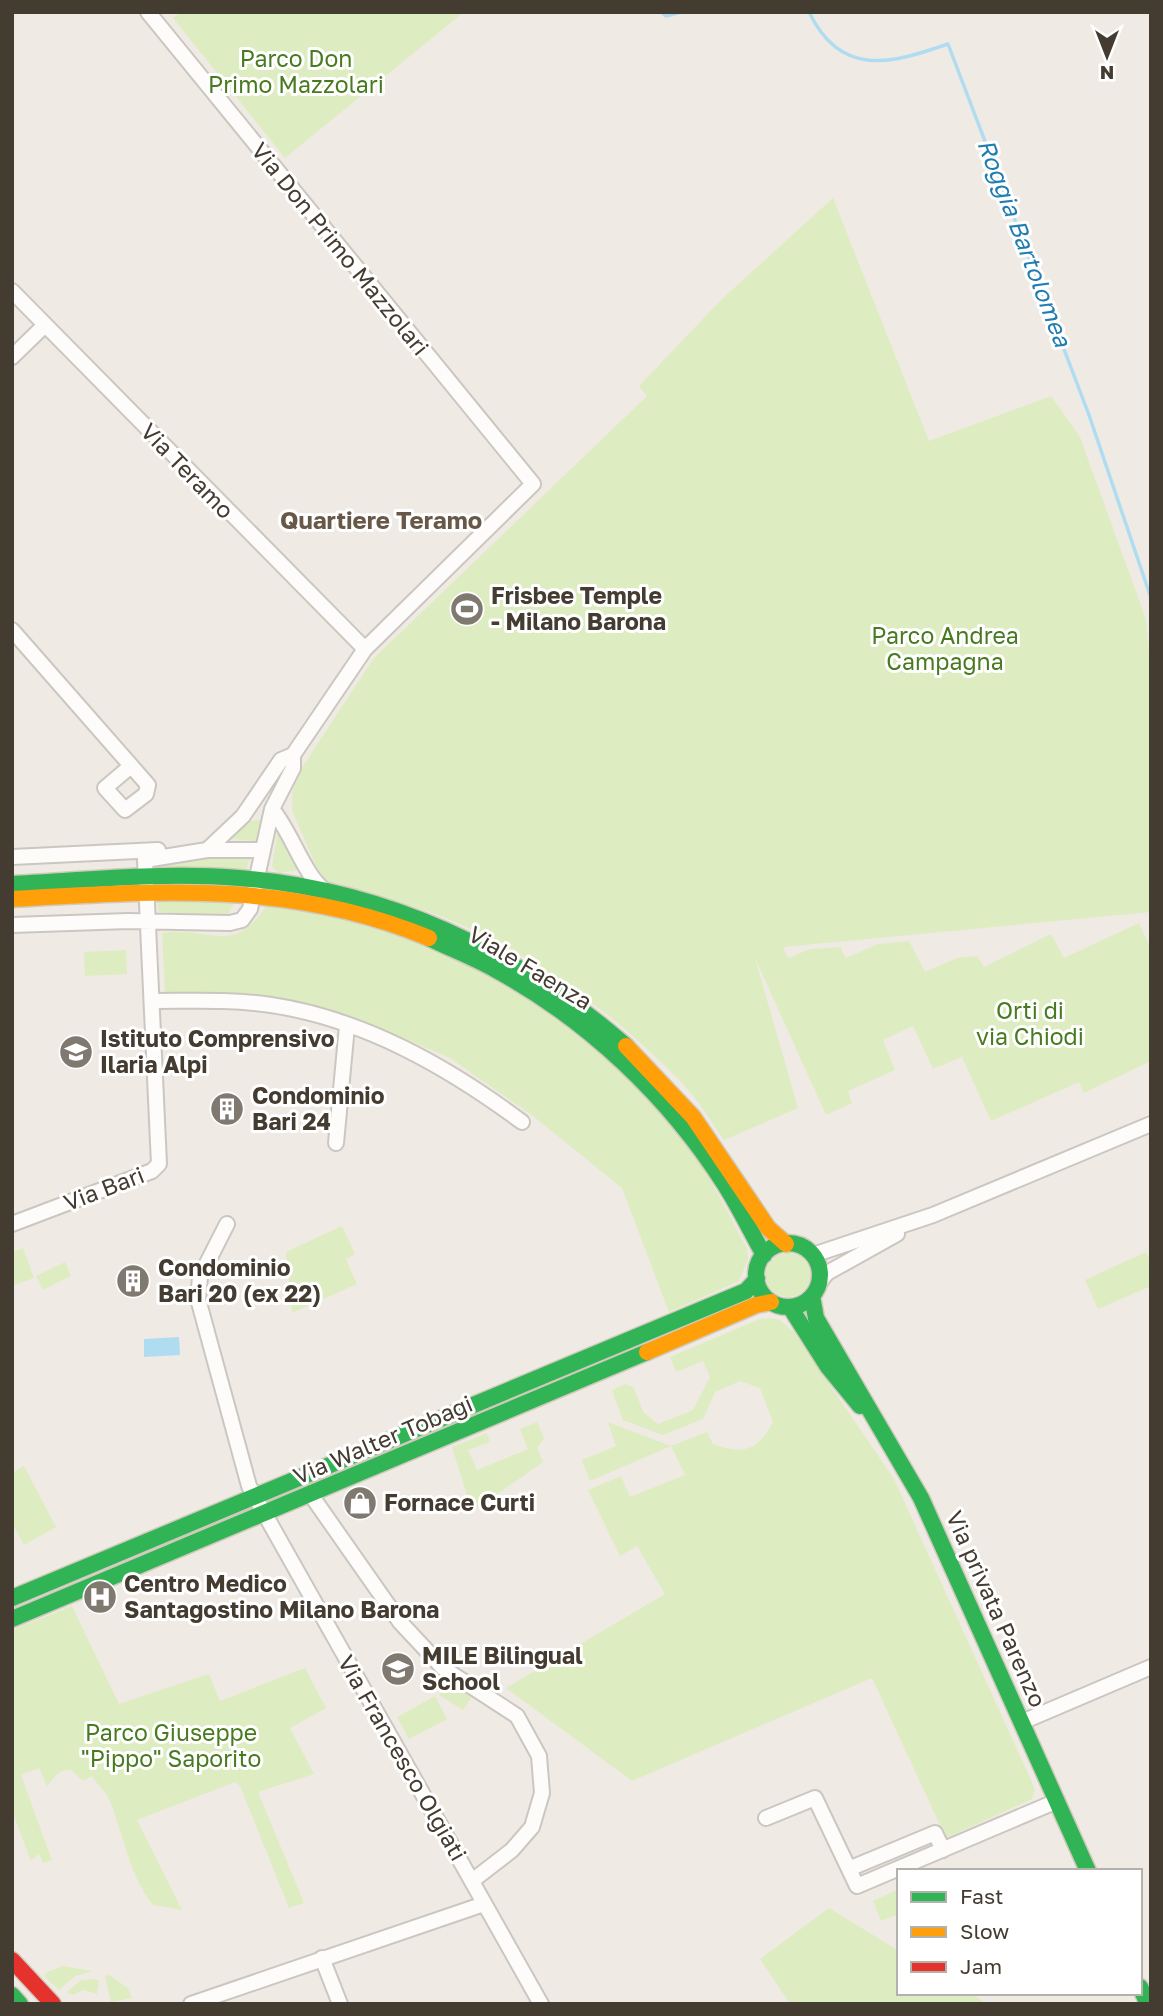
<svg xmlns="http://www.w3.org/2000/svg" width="1163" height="2016" font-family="'Golos Text',sans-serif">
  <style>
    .green { fill: #deecc1 }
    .water { fill: #b0dcf1 }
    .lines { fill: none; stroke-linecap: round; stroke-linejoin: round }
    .stream { stroke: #b0dcf1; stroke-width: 3.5 }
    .street-casing { stroke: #cbc7c0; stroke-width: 18 }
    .fast-casing { stroke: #d0c9bc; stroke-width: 19 }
    .slow-casing { stroke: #d0c9bc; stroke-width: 19 }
    .jam-casing { stroke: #d0c9bc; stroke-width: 19 }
    .street { stroke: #fdfcfb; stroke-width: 14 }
    .fast { stroke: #30b455; stroke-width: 16 }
    .slow { stroke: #ff9f0a; stroke-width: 16 }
    .jam { stroke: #e5322d; stroke-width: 16 }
    .labels { text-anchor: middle; stroke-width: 6; stroke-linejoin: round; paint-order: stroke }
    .park-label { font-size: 23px; fill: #487a20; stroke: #fff }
    .street-label { font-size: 23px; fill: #443b31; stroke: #fff }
    .poi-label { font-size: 23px; font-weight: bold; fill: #443b31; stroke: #fff; text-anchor: start }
    .water-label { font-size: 24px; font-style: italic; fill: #207db1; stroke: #fff }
    .neighbourhood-label { font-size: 24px; font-weight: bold; fill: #685847; stroke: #fff }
  </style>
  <rect width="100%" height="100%" fill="#efebe4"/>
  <path class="green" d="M181,12H464L285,158L173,18Z
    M833,198L929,441L1051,396L1080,437L1146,619L1151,677V912L783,947L788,958L810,949L840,947L846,958L878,944L909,941L925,972L957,958L977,956L984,967L1051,934L1064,958L1139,923L1151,949V1061L1084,1093L1079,1082L991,1121L962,1057L933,1069L913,1026L883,1040L895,1070L848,1091L852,1103L826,1115L755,958L798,1108L724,1140C711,1122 699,1101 683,1084C614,1012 523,946 429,912C396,900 361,891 327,881L317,868L292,811V791L303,766L374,658L647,396L639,386L721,300Z
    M261,820L257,841L231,839C235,827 248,819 261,820Z
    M278,828L301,870L278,873L272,867Z
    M245,855L250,859L245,873H155V865L160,858Z
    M156,898L236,900L227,916L159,912Z
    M271,905C397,926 488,963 588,1044C625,1074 660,1108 688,1146C711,1177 728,1214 747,1248L748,1260L739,1281L669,1312L622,1188L533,1116L450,1058L354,1017L300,1003L236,994H165L162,933C211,925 232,958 266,906Z
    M126,950L127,974L85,976L84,952Z
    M342,1226L355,1254L346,1259L357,1284L292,1313L286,1252Z
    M23,1248L34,1278L12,1286V1252Z
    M1146,1252L1151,1262V1286L1098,1309L1085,1280Z
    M766 1275a22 22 0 1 1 44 0a22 22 0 1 1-44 0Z
    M65,1262L71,1276L43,1290L36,1276Z
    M770,1318L780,1320L794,1332L894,1479L1035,1789L1032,1799L946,1838L872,1678L632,1781L506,1688L665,1594L637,1546L620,1556L588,1490L621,1476L630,1497L685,1475L671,1446L590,1481L582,1460L616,1446L608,1422L671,1446L707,1432L713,1444C744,1455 757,1451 773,1422L760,1388L740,1381L715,1392L703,1419L663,1435L623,1420L612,1390L625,1384L633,1387L644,1413L658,1424L693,1410L710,1377L703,1361L676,1372L670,1357L760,1319Z
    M537,1422L544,1438L537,1448L543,1462L472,1512L452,1447L487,1433L490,1442L468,1450L477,1470L528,1449L520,1429Z
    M24,1466L56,1527L24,1545L12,1523V1473Z
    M72,1606L119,1704L209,1674L220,1701L305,1668L326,1708L290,1728L314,1774L258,1792L304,1903L289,1908L240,1786L235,1782L137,1820L182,1910L153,1905C128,1874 124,1833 108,1797C104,1789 97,1785 92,1776L83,1781L71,1770C55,1770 56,1778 47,1786L39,1768L21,1775L52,1860L43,1863L39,1854L31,1861L12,1811V1630Z
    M448,1681L472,1696L463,1710L439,1695Z
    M435,1696L447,1719L409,1739L397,1717Z
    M899,1889V1914L881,1921L873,1901Z
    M829,1908L899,1951V1993H970L987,2004H790L760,1959Z
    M63,1966L93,1971L75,1976L59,1990L44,1976L47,1972Z
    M109,1975L128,1988L132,1998L111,2002L105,1976Z
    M95,1979L99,1981L97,1994L84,1990L73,1995L67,1992L81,1980Z"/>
  <path class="water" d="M179,1337L180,1355L144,1357V1339Z"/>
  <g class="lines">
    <path class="stream" d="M661,12L666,16L681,12
      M809,12C841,78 890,64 948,44L1089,415L1151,598"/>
    <g class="street-casing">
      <path id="street" d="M148,12L533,484L365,649L293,755L281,760L243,816L207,850
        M12,291L365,649
        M12,357L45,325
        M12,630L148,785L146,794L125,810L105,788L131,766
        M272,809C291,831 305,878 326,891
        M12,857L158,850
        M12,925L128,921L230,923L242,920L250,909L272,809L293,768V755
        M152,1001C192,1001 231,999 271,1005C364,1019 448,1067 522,1122
        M336,1143L347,1026
        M12,1224L152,1171L159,1164L145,860L207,850H262
        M227,1224L200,1277L198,1299L249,1486L541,2004
        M813,1255L933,1215L1151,1124
        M820,1282L827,1273L897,1234
        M311,1495L400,1622L443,1668L517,1716L539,1756L542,1793L532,1827L512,1850L472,1881
        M1022,1722L1151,1667
        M766,1818L815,1798L857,1886L1057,1801
        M851,1868L935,1833L943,1850
        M322,1958L340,2004
        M191,2004L484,1904"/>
    </g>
    <g class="fast-casing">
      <path id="fast" d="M12,884C88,880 164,872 239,878C383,889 518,951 626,1046
        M429,938C451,949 475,958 496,970C588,1020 669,1097 725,1185C739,1207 751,1232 764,1255
        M756 1275a32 32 0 1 1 64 0a32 32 0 1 1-64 0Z
        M812,1296L816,1318L921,1498L1088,1871
        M790,1307L828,1367L860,1406
        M12,1598L746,1291L757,1279
        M12,1619L647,1352
        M1140,1987L1148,2004
        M12,1995L20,2004"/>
    </g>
    <g class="slow-casing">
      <path id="slow" d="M12,899C157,891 291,880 429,938
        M626,1046L693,1117L768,1228L786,1244
        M647,1352L756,1305L771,1302"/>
    </g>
    <g class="jam-casing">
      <path id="jam" d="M12,1960L53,2004"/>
    </g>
    <use href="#street" class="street"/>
    <use href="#fast" class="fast"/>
    <use href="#slow" class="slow"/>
    <use href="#jam" class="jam"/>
  </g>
  <defs>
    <g id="stadium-disc" transform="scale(1.75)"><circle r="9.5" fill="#807970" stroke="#fff"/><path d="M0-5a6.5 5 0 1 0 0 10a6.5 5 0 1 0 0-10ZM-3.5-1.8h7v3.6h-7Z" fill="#fff"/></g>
    <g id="school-disc" transform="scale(1.75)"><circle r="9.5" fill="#807970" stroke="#fff"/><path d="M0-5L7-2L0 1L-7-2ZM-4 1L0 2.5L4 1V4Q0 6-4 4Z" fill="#fff"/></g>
    <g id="building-disc" transform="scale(1.75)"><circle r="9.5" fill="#807970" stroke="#fff"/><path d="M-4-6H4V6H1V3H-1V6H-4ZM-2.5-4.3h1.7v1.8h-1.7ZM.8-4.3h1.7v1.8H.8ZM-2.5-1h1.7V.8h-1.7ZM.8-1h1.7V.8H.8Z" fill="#fff"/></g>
    <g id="shop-disc" transform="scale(1.75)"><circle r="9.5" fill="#807970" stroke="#fff"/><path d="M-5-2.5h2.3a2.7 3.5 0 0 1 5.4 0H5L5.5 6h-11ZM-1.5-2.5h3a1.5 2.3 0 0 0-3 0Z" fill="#fff"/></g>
    <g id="hospital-disc" transform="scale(1.75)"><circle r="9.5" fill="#807970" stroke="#fff"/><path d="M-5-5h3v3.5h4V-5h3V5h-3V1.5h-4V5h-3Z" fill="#fff"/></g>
  </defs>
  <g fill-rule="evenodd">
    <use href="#stadium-disc" x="467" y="609"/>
    <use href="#school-disc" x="76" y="1052"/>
    <use href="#building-disc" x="227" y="1109"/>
    <use href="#building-disc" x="133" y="1281"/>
    <use href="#shop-disc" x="360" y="1503"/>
    <use href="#hospital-disc" x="100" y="1597"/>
    <use href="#school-disc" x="398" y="1669"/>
  </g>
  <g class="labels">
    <g class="park-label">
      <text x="296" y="67">Parco Don<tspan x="296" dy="26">Primo Mazzolari</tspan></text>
      <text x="945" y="644">Parco Andrea<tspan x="945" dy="26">Campagna</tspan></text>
      <text x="1030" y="1019">Orti di<tspan x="1030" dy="26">via Chiodi</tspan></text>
      <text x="171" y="1741">Parco Giuseppe<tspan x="171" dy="26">"Pippo" Saporito</tspan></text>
    </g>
    <g class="street-label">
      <text transform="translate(340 249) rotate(51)" y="8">Via Don Primo Mazzolari</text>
      <text transform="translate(187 471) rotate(46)" y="8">Via Teramo</text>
      <text transform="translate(530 968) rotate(31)" y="8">Viale Faenza</text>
      <text transform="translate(104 1189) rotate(-21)" y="8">Via Bari</text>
      <text transform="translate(383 1440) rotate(-23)" y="8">Via Walter Tobagi</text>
      <text transform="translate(996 1609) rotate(66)" y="8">Via privata Parenzo</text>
      <text transform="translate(402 1758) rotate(60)" y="8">Via Francesco Olgiati</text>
    </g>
    <g class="poi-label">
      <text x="491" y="604">Frisbee Temple<tspan x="491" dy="26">- Milano Barona</tspan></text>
      <text x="100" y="1047">Istituto Comprensivo<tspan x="100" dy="26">Ilaria Alpi</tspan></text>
      <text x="252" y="1104">Condominio<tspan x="252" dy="26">Bari 24</tspan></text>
      <text x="158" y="1276">Condominio<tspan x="158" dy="26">Bari 20 (ex 22)</tspan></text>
      <text x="384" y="1511">Fornace Curti</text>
      <text x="124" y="1592">Centro Medico<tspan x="124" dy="26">Santagostino Milano Barona</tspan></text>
      <text x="422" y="1664">MILE Bilingual<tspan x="422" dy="26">School</tspan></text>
    </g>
    <g class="water-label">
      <text transform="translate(1024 243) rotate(69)" y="8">Roggia Bartolomea</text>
    </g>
    <g class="neighbourhood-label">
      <text x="381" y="529">Quartiere Teramo</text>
    </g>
  </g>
  <rect width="1163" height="2016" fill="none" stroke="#443b31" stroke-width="28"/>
  <rect x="897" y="1869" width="245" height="126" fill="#ffffff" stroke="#b4b1ad" stroke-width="2"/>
  <rect x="911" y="1892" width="35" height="10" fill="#30b455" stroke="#b4b1ad" stroke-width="2"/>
  <text x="960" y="1904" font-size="21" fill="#443b31">Fast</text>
  <rect x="911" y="1927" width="35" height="10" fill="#ff9f0a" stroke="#b4b1ad" stroke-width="2"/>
  <text x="960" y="1939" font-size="21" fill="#443b31">Slow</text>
  <rect x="911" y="1962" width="35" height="10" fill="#e5322d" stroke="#b4b1ad" stroke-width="2"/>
  <text x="960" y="1974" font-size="21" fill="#443b31">Jam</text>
  <g transform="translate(1107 56) rotate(180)" stroke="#ffffff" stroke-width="5" paint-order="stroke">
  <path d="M0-5L12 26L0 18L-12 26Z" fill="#443b31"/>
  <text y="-10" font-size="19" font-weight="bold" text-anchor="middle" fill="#443b31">N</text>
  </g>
</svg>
